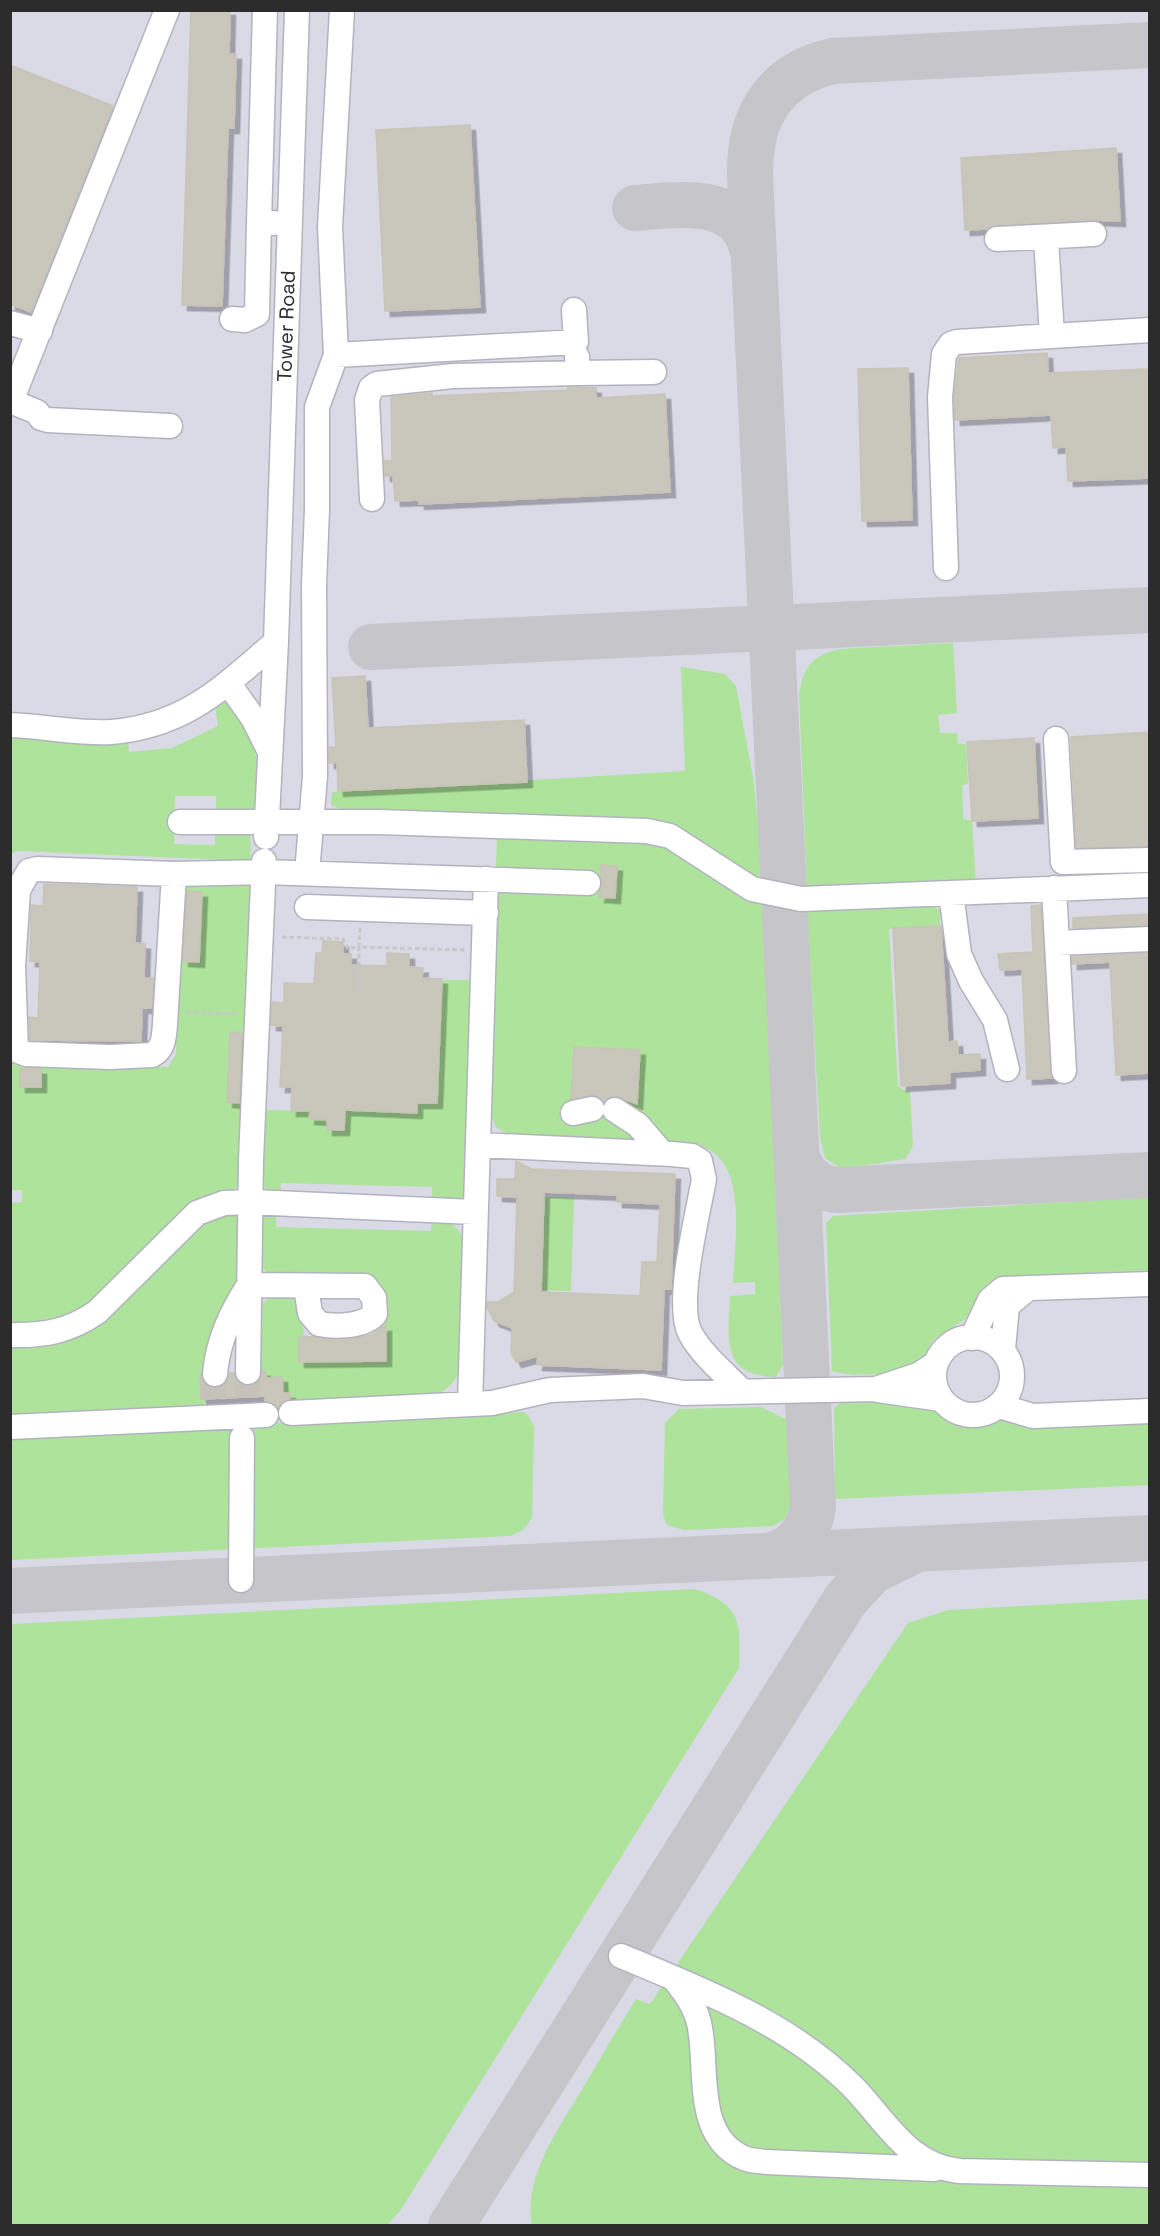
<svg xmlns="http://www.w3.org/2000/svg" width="1160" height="2236" font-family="'Space Grotesk',sans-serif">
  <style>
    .airport { fill: #d9dae6 }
    .green { fill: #ade39b }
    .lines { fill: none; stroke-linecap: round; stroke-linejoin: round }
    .taxiway { stroke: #c6c5ca; stroke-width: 46 }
    .building { fill: #c9c6bc; stroke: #c9c4b7; stroke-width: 1.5; fill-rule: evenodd; filter: url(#shadow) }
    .minor-tunnel { stroke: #c6c2ba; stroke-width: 24; stroke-dasharray: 24 12; stroke-linecap: butt }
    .minor-casing { stroke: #b2b3bf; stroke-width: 27 }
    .path { stroke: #c8c8c8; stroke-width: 3; stroke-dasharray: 4.5 3; stroke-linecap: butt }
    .minor { stroke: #fff; stroke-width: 24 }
    .labels { text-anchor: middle; stroke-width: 4.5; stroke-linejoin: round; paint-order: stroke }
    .street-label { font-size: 20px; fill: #2c2c2c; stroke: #fff }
  </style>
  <defs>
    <filter id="shadow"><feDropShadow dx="5.5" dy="5.5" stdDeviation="0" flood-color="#0004"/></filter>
  </defs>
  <rect width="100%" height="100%" fill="#ede8de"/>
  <path class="airport" d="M11,11H1149V2225L11,2226Z"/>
  <path class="green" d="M953,643L957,713L938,715L940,733H957L958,744H966L968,784L962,785L963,819L972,821L976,885L807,890L799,694C804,666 812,656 840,649Z
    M681,667L725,674L736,686L754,783L763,884L688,837L351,814L331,805L332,792L685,771Z
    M229,697C246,722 261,759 261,791C261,798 256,806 253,813H216V796H175L174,844L215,845V830L250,831L251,861L18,851L11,854V736L128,739L129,752L172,748L218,726L215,705Z
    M497,835L651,837L712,870L763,904L783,1364L776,1377C721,1376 728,1340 730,1296L755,1294V1282L733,1283C734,1245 749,1163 703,1147C696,1145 687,1145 680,1144L512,1137L496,1127L488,1110Z
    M247,881L251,885L240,1184L71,1319L11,1326V1203L22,1202V1190H11V1061L168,1067L176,1054L179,889L181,884Z
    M933,905L940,911V926L889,929L898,1087L910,1092L913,1146L905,1159L842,1169L825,1158L820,1137L807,909Z
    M437,980H475L466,1195L459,1200L432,1198V1187L281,1183L280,1195L268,1193L263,1184L266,1110L310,1111V1119L327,1120V1130H344L345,1049H366L365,1112H381V1101Z
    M545,1197L574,1198L571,1291L534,1290V1281H542Z
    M1149,1197V1270L1002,1277L988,1284L973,1314L933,1340L919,1366C899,1374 852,1378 832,1371L826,1223L833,1216Z
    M276,1212V1227L431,1231L432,1220C448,1221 457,1223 463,1239L461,1367C456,1382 446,1392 431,1396L290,1404V1393H283L282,1377L266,1378L265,1371L256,1372L259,1307L272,1295H286L301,1301L304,1336H299L300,1362L386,1361L383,1298L269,1275L260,1264L262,1219L268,1213Z
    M236,1213L240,1216L239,1282L209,1374L200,1375L201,1399H206L202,1407L11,1418L10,1344L36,1345L207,1217Z
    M841,1402L934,1403L954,1419L971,1424L986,1425L1006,1418L1149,1419V1485L835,1499L834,1408Z
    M761,1407L787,1420L790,1433V1508L785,1519L773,1526L684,1530L667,1525L663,1515L665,1423L679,1409Z
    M523,1412L528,1415L534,1427L532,1518L523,1530L510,1536L11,1560L10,1434Z
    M694,1589C741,1604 741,1622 739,1668L400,2211L387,2225H11V1624Z
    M1149,1599V2225L532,2226C523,2175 560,2127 584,2086C601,2057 618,2028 636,1999L650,2004L908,1623L948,1610Z"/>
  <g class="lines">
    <path class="taxiway" d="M635,208C682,205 743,193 754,256
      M371,647L1150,610
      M796,1153C801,1174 815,1188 837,1190L1150,1175
      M770,1556C794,1549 810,1532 813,1507L750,174C749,117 775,74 833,61L1150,45
      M10,1591L1150,1538
      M451,2226L846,1599L872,1571L911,1552"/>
  </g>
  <path class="building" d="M191,10H230L229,54H236L234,128H228L222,306L182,305Z
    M10,65L113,106L31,312L10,304Z
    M470,125L480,307L385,311L376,130Z
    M1116,148L1120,221L1093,220L996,225L987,229L965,230L961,158Z
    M1047,353L1048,373L1149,369V478L1068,481L1066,447L1053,448L1051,415L955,420L954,397L959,358Z
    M908,368L912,520L862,521L858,369Z
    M568,387L596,388V398L665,394L670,492L419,504V500L395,501L393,476H385V464L384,461H392L391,397L432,393V396L568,390Z
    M365,676L368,728L524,720L527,782L338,791L337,763H329V747H336L332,678Z
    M1149,732V846L1076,847L1071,737Z
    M1034,738L1038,818L972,821L967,742Z
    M600,865L617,866L615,898L599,897L602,883Z
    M44,884L137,887L135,943L145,944L144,978H153L152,1008H142L141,1041L30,1040L29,1017L38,1018L40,962L30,961L31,905L43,906Z
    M187,891L202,892L199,962L183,961Z
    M1041,905L1052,1078L1027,1079L1022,969L1000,970L998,954L1033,952L1031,906Z
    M1149,914V925L1073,928V918Z
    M941,926L948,1042L957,1041L958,1055L980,1054V1070L950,1072V1083L901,1086L893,928Z
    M323,941L343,942V954H351V965L387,966V953L409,954V967L423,968L422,978L442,979L437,1103H417V1113L345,1110L344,1130H327V1120L309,1119L310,1111H291L292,1087H280L283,1026L271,1025L272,1002L284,1003V983L314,984L316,953H322Z
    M1149,953V1073L1116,1075L1110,962L1072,964V957Z
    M230,1032L242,1033L239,1103L227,1102Z
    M574,1047L640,1050L637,1104L616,1096L604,1102L596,1095L571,1099Z
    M26,1068L41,1069V1087H20V1070Z
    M516,1161L531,1169L675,1174L671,1289H664L661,1370L537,1365L538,1356L516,1362L511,1352L512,1328L494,1321L487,1307V1302H498L514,1292L517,1197L497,1196V1179H515ZM544,1192L617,1195V1202L660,1204L657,1262H642L640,1296L541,1292Z
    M383,1326H386V1361L299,1362V1336L351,1339L372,1335Z
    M262,1371H265L266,1378L282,1377L283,1393H290V1399L283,1401L278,1407L265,1401V1396L201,1399L200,1374L206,1385L214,1388L226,1383L230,1373H234L241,1384L254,1385L260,1379Z"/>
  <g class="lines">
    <path class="minor-tunnel" d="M247,1397L248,1372
      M214,1399L215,1374"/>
    <g class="minor-casing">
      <path id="minor" d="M342,10L330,227L336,355L576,342L574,310
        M259,222L265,10
        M1046,238L1052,336
        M997,239L1094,234
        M232,319L245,320L257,314L259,222L274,223
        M10,323L40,331
        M577,357L578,373L654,372
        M10,401L37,412L41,418L48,420L170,426
        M11,401L167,10
        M372,499L367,400L371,388L377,384L453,376L578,373
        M946,568L940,397L944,354L951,344L957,342L1150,330
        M229,684L253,718L268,748
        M10,725C43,726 78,734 111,732C186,726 223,687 276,642
        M1056,739L1063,862L1150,860
        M180,822H379L647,831L670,836L752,889L801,899L1150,885
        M266,837L276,642L297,10
        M307,873L315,776L314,585L317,509V407L336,355
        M174,874L165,1024C164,1036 164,1049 152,1055L110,1057L26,1054L16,1050L13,966L18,890L29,871L37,869L174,874L263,872L588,883
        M1054,888L1064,1071
        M951,893L959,954L971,981L995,1020L1007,1069
        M307,907L486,913
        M1057,943L1150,939
        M615,1110L638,1125L662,1153
        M573,1113L592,1109
        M479,1145L672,1154L692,1156L700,1161L704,1179C698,1214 675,1303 690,1333C702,1355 724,1373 742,1391
        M249,1285L365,1286L374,1298L375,1314C363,1327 335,1327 319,1324L310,1313L306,1287
        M10,1335C44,1336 70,1331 97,1312L197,1213L224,1203L251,1202L474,1212
        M934 1376a39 39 0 1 1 78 0a39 39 0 1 1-78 0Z
        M972,1338L990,1300L1003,1289L1150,1284
        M1003,1349L1007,1306L1027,1289
        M248,1372L251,1160L264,861
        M215,1374C218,1340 231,1313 249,1285
        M878,1390L941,1399
        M470,1404L486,879
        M999,1406L1033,1416L1150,1411
        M291,1413L492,1403L550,1390L643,1386L683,1393L876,1389L918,1375L935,1364
        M10,1427L266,1415
        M241,1580L242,1438
        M621,1956C703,1990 789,2023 853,2087C886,2121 908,2166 960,2171L1150,2175
        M675,1980C687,1995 697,2009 700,2028C708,2070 694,2137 744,2158C750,2161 760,2161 766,2162L934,2169"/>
    </g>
    <path class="path" d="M360,928L359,947L466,950
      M282,937L343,939L347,948L359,947V992
      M138,1010H146
      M186,1012L239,1014"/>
    <use href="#minor" class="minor"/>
  </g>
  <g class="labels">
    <g class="street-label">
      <text transform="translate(286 326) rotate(-88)" y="7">Tower Road</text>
    </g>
  </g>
  <rect width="1160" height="2236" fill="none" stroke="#2c2c2c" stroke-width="24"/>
</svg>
